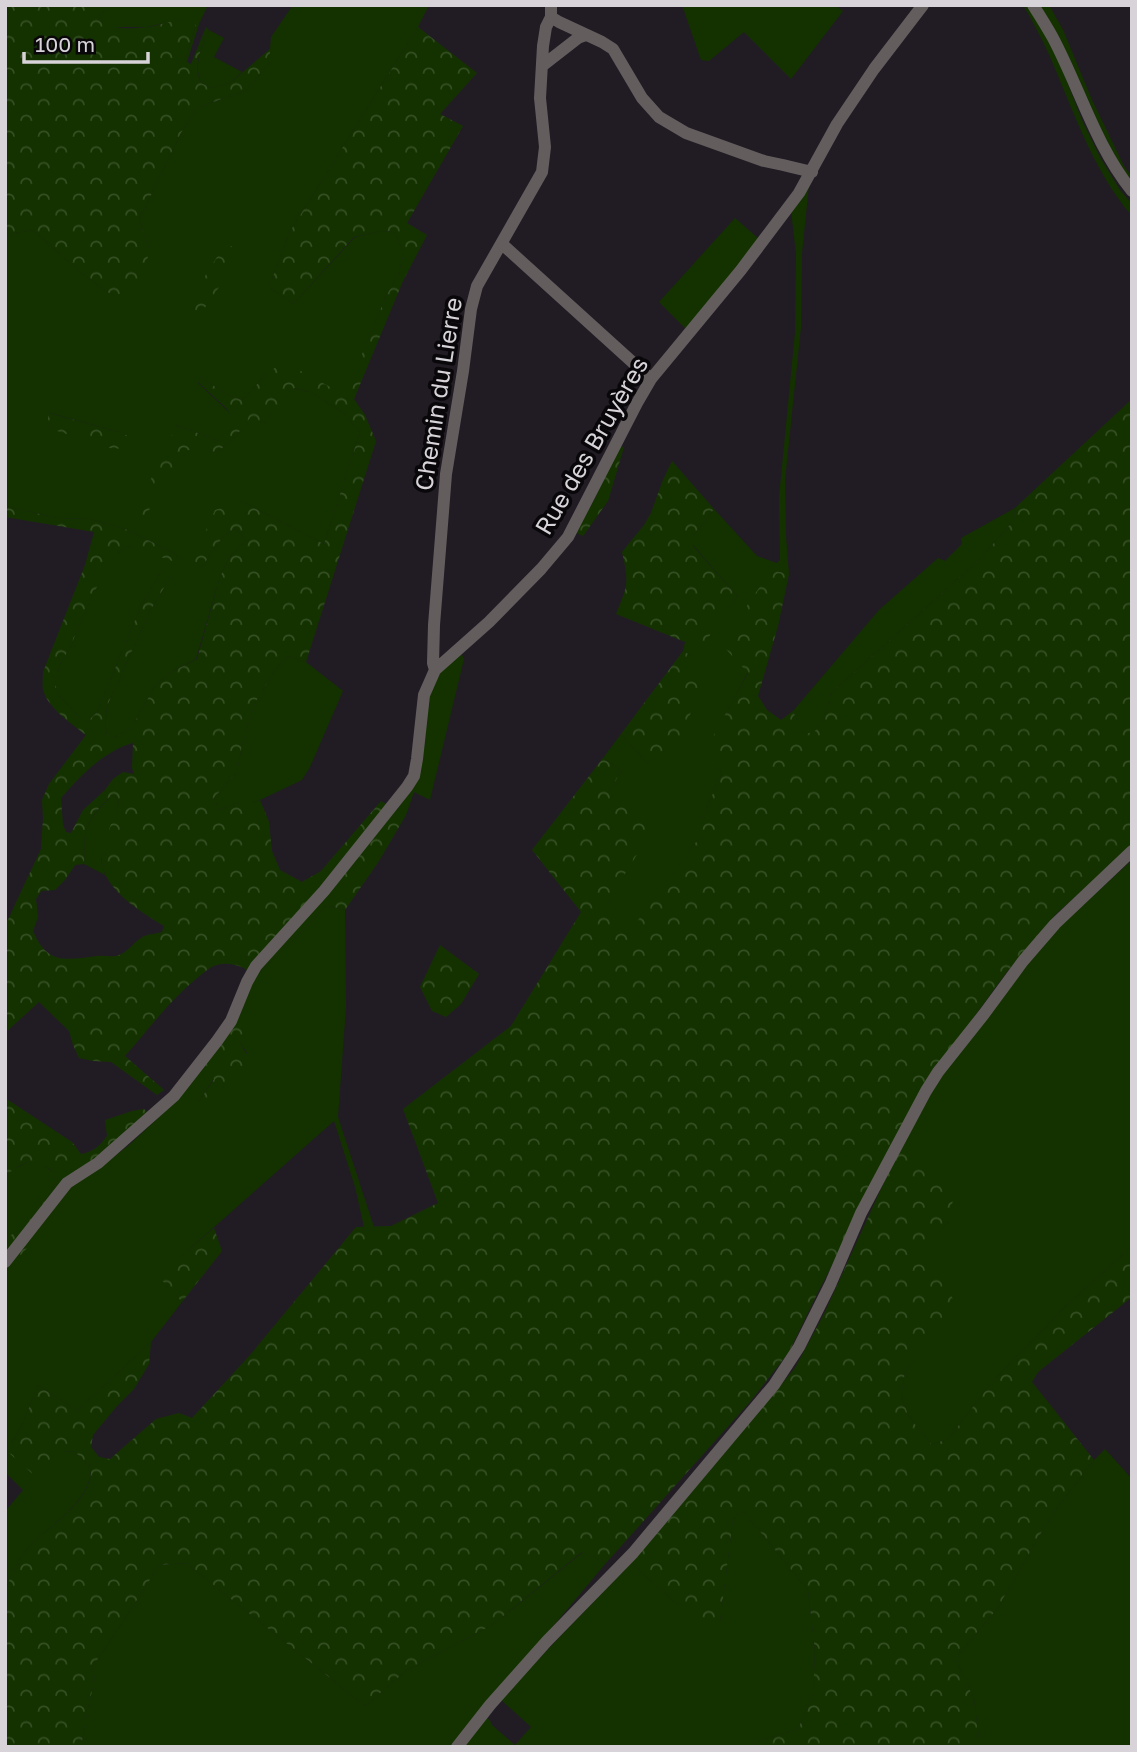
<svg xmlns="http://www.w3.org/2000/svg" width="1137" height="1752" font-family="'Golos Text',sans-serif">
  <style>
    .grass { fill: #143200; fill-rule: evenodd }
    .forest { fill: url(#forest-crowns); fill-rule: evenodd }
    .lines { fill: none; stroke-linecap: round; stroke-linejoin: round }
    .minor { stroke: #635d5e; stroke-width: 12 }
    .labels { text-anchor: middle; stroke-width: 7; stroke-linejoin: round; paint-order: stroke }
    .street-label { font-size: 24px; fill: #d7d3d8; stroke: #09070a }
  </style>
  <defs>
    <pattern id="forest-crowns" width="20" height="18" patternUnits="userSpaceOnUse" patternTransform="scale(1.75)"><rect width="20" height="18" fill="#143200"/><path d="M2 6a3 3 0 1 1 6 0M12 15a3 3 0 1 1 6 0" fill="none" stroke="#354f24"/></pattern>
  </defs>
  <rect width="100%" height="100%" fill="#211c23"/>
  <path class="grass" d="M110,5H208L199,24L187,62L185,61L196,25L179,20L147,27H110L102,23L99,16Z
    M293,5H429L418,27L289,233L269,287L293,304L355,237L382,231L394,232L404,253L398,276L386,296L345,396L267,373L243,400L228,395L200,377L198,383L233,416L218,441L177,425L142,520L188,449L218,452L239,432L251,416L264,423L293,388L311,392L344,413L360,432L324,544L241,501L199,571L222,538L235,528L246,540L229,558L220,577L196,659L169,673L155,686L133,725L116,738L107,735L105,725L107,706L150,611L171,576L161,571L141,606L97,712L87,722L79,717L58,694L55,683L60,664L71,646L78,627L107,565L121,550L129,546L183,561L172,552L128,530L90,519L57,518L5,506V241L15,233L33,230L84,275L109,293L149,248L139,220L181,133L197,108L247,90L270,62V49L271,37ZM50,413L119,432L127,436L51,429L47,423Z
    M682,5H835L843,11L791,79L744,32L709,61L701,60Z
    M1023,5H1031L1056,54L1082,120L1100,157L1120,190L1132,204V216C1090,167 1072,105 1046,48C1039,33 1031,19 1023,5Z
    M1040,5H1049L1063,30L1092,100L1124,166L1132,177V188L1120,173Z
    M209,30L224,38L214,57L242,72L230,83L212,88L201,83C193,63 202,48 209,30Z
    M809,185L802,253L801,327L785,480L786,536L789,574L776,571L748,672L706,751L722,773L702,818V834L632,929L608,901L609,793L621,771L603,758L621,734L648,764L692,656L683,651L685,642L702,646L737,596L693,545L694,535L714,509L757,556L777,563L780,560L779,497L795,332L796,254L791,211Z
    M735,218L759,239L686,329L659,302Z
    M1015,508L1014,520L979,560L831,693C826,715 822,743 792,731L798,722L793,711L879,610L938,558L945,561L962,544L961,538Z
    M461,653L464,659L430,800L414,792L406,815L397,810L412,787L429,693L437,676Z
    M288,656L306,662L343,691L310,767L302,780L260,800L253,803H239L219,810L214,798L237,772L242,745L255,703L275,670Z
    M112,795L118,798L119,803L101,859L105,875L84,864C85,854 84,843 85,834C88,819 102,805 112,795Z
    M1132,860V1247L1069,1303L992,1382L949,1438L932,1445L909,1417L901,1396L905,1372L953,1300L920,1253L949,1221L903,1145L937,1080L1019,972L1057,929Z
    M326,905L345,910L346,1007L338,1117L374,1227H364L355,1187L334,1121L159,1276L182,1302L151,1342L77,1411L38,1385L22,1425L11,1444L62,1452L74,1451L91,1467C92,1500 53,1523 32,1544C19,1557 11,1574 5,1592V1507L7,1509L23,1490L5,1472V1257L94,1172L129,1145L170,1107L202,1068L214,1078L198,1103L247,1053L240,1042L236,1020L256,976L310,923Z
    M30,1161L42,1164L56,1174L58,1182C43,1202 29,1229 5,1238V1177L13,1169Z
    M1105,1449L1132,1479V1747H980L974,1699L955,1658L997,1609L1051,1516L1094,1460Z
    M743,1511L808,1590L815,1651L813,1694L798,1729L755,1742L754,1747H460L485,1716L490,1720L492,1725L515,1745L531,1727L500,1699L631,1563L678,1605L720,1622L733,1519Z
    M583,1552L606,1563L452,1747H81L88,1708L95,1679L92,1668C114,1634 138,1600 159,1565L186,1563L365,1706L407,1670L492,1625Z"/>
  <path class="forest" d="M5,5H110L99,16L102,23C114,29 133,29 147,27C163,26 182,13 196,25L185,61L191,64L206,27L209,30C202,48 192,64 201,83L212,88L230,83L270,49V62L247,90L197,108L181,133L139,220L149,248L145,278L127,295L109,293L84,275L33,230L15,233L5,241Z
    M418,27L477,73L440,114L463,126L407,223L427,235L403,281L354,399L365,415L376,441L306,662L288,656L275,670L255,703L242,745L237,772L214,798L219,810L239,803H253L260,800L269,822L272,851L280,870L302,882L321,871L381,801L406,815L379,861L345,910L326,905L310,923L256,976C244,966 225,959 210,968C205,971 201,975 197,978C170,1000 148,1030 125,1056L164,1090L157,1095L111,1062L93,1061L79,1058L73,1045L69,1031L39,1002L5,1033V926L41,849L43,818L42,800L49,784L86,735C72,724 48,708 43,690C42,684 43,678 43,672L85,565L94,532L5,517V506L57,518L90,519L128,530L172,552L183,561L178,563L129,546L121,550L107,566L78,627L71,646L60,664L55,683L58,694L79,717L88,721L97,712L141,606L161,571H169L171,576L150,611L107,706L105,725L107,735L116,738L133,725L155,686L169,673L197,659L220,577L229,558L246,540L235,528L222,538L199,571H188L215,510L241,501L324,544L360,432L344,413L311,392L294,388L264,423L251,417L239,432L218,452L188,450L142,521L132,518L177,425L218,441L232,416L226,408L198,382L200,377L228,395L243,400L267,373L284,362L345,395L386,296L398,276L404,253L394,232L382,231L354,237L293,304L269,287L289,233ZM133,743L132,768L134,774L123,772L113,779L105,790L83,810L71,833L66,832L63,825L61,798C80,776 104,751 133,743ZM112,795L118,798L119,803C114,817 101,847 102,861C103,889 142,913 164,926L162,932C155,934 146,934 141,938C133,943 128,952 119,955C112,958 104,955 97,956C66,960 47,965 33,931L38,917L36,899L41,891L55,890L65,880L75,865L84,864C85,854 84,843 85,834C88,819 101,805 112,795Z
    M231,246L240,250L238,260L195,322L188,314V303L217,257Z
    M1132,399V846L1056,914L1006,973L928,1080L817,1294L789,1352L749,1403L606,1563L582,1552L492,1625L407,1670L365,1706L186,1563L159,1565C138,1600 114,1634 92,1668L95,1679L88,1708L81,1747H5V1592C11,1574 19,1557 32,1544C53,1523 93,1500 91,1467L74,1451L62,1452L36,1477L9,1453L11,1444L22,1425L38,1385L77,1411L151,1342L149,1364L134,1389L117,1406L93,1435L91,1447L99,1457L110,1459L156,1419L179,1413L192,1418L251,1354L356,1227L391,1226L438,1203L403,1109L511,1026L581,912L532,850L603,758L621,771L609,793L653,829L608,901L632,928L702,834V818L722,773L705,751L748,673L721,644L769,573L776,571L789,574L778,626L758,696L767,710L781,720L793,711L798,722L793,731C822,742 826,715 831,693L979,560L1014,520L1015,508Z
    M49,413L119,432L128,436L129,441L124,448L113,449L51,429L47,423Z
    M618,446L624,447L608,501L583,536L576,533L596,496L609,462Z
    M672,461L714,509L694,535L693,546L737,596L702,647L685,642L616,614C628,585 629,583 622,552L644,525L651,513L662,482Z
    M683,651L692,656L700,664L701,689L679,741L657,763L653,765L648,764L621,734Z
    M440,945L479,974L461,1004L446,1017L432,1011L420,987Z
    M236,1020L247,1022L240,1042L251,1063L206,1115L199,1111L198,1103L214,1079L202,1068Z
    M5,1098L72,1142L81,1154C93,1152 100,1146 107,1136L105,1120L132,1111L144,1109L149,1114L94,1172L20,1256L11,1252L5,1257V1238C29,1228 43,1202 58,1182C56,1174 54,1172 48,1168C31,1157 18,1164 5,1177Z
    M903,1145L956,1184L949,1221L921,1253L954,1300L905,1372L901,1396L909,1417L932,1445L949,1438L992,1382L1069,1303L1132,1247V1297L1038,1372L1032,1382L1094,1460L1051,1516L997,1609L955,1658L974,1699L980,1747H754L755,1742L798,1729L813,1694L815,1651L808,1590L743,1511L733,1519L720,1622L707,1624L678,1605L631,1563L795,1368L824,1314L891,1167Z
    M214,1228L222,1251L182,1302L158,1276Z"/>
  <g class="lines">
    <path class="minor" d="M551,5V17L559,22L602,42L613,49L642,98L659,117L686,133L764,161L783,165L812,172
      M1033,5C1040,16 1047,27 1053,38C1080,89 1095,145 1132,191
      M542,66L578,38L586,35
      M502,244L651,379
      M435,670L433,663L434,625L446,474L463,371L471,309L477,286L542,172L545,147L540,98L543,46L546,27L551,17
      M5,1262L67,1183L98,1163L174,1096L217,1041L231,1021L247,982L256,966L324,891L407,787L414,776L417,759L424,695L435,670L489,622L541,569L568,537L637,403L651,379L741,270L799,193L837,124L874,69L923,5
      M457,1747L490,1705L547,1641L633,1553L774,1385L799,1347L830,1285L861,1213L926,1091L938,1072L984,1014L1023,961L1055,924L1132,851"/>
  </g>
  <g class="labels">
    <g class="street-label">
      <text transform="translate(439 394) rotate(-81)" y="8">Chemin du Lierre</text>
      <text transform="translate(592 446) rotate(-60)" y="8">Rue des Bruyères</text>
    </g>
  </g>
  <rect width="1137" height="1752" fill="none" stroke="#d7d3d8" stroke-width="14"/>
  <path d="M24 52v10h124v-10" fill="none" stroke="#d7d3d8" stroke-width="3.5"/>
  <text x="35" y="52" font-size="21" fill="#d7d3d8" stroke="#09070a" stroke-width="5" paint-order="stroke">100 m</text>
</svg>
